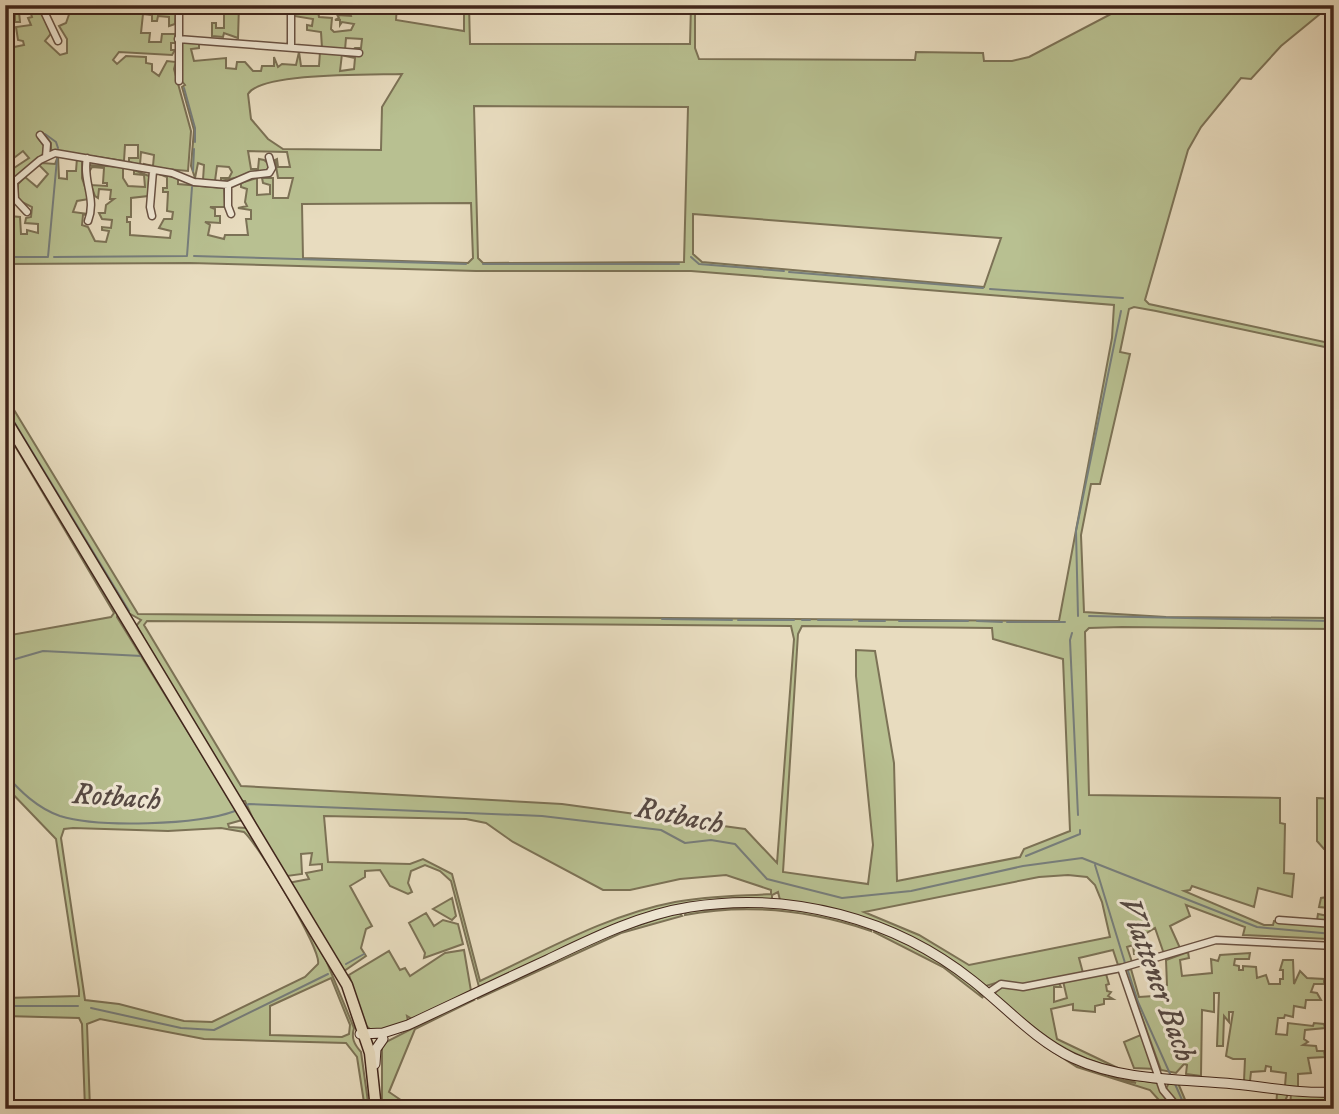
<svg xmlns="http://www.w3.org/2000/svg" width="1339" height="1114" font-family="'IM FELL DW Pica',serif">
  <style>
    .green { fill: #b8c091; stroke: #7c7256; stroke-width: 2; fill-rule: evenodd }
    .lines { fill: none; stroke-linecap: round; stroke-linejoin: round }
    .stream { stroke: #777e7c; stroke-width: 2 }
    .street-casing { stroke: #6a5344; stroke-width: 9 }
    .secondary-casing { stroke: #40251b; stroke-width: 11 }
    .primary-casing { stroke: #40251b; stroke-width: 13 }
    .street { stroke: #f0e8d5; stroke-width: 6 }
    .secondary { stroke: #f0e8d5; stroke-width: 9 }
    .primary { stroke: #e8dcbf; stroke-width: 10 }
    .labels { text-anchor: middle; stroke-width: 6; stroke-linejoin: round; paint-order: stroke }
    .water-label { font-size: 30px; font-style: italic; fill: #574a44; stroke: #f0e8d5 }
  </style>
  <rect width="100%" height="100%" fill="#e8dcbf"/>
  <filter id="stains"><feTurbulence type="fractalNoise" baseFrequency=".00286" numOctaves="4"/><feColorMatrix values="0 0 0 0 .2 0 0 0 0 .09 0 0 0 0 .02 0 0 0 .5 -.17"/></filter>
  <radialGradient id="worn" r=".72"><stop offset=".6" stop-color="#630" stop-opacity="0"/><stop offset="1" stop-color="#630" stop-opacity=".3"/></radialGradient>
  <path class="green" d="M21,5H40L53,31L45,41L60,55L67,53V39L59,26L66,23L72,6L176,5L175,24L169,26V17L158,16L157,21H152V15L143,14L141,33H150L149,42H161L162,34H175V43H171V50H175L172,55L119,52L113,60L117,64L126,56L146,57V63L152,64V71L159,76L167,61L176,62L174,69L191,131L188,171L144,167V164L153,166L154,155L141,152L140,165L129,162V158H138V145H125L124,161L51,150V143L43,133L38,138L44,146L43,154L14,178V168L29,158L23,151L6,164L5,178V36L11,35L14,47L24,45L23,41L18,40L16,27L31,25L28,18L32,17L30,11L19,12L20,22H15V11Z
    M224,5H239L238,38L224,33L223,37L212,36V23H216V28H224Z
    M311,5H317L319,17L332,18L331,29L334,32L351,30L354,24L342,22L340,25V20H335L339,18L335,11L338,15L351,16L349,8L356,5L365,13L366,8L375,9L376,5H397L396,20L464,31V5H469L470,44H690L691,5H695V48L699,59L915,60L916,52L983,53L984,61H1012L1029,57L1128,5H1331L1281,46L1251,79L1241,78L1201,127L1188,150L1145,300L1149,304L1334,344V349L1156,311L1134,307L1129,309L1120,352L1130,354L1100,484H1091L1081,535L1084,612L1166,617L1334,618V629L1122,627L1089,628L1085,632L1089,795L1280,798V823L1285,824L1284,873L1294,874L1292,897L1258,888L1254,907L1192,886L1190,890L1184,891L1264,925H1273L1274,921L1327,926L1328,939L1243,935L1245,927L1186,905L1190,916L1170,926L1180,948L1164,954L1155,928L1137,939L1141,949L1138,950V954H1134L1133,945L1127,947L1132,962L1118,965L1113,950L1079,958L1083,973L1019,985L1002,981L986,986L919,942L780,900L778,892L772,895V900L660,911L479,987L451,881L440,871L425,865L411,871L408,883L412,892L408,894L390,886L380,870L365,871V877L350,886L372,926L366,929L361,948L366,956L344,971L288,883L309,879L306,873L322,870V864L310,865L312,853L301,854L302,874L287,876L261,837L245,801H241L136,626L141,620L125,611L5,411V395L138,614L1059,621L1112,338L1114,305L691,271H476L190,263L5,264V224H9L10,216L20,217L21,234H27V230L38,233V224L25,223L26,218L31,217L32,207L18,200V184L25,177L37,187L48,174L39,165L42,163L55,164L58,156L59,178L67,179V171H76L77,158L82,161V178L89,199L77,201L73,212L88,214L83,215L82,225L88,227L95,241L106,242L109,231L102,230V227L111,228L112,220L102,219L99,213H105L106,205L114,199H110L111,190L99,189L98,198L95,196L91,185L107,186V183H103L104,168L92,167L89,172V165L123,167V178L128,186L145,187L144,175L134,174V170L149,176L148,196L131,198V217H127V222H130V235L170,238L171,231L159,228L164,219H172L173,212L167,211L168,192H163V188H167V177L159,174L178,178V184L224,188L225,207H210L215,209V216H220V223L205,222L210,225L208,235L224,239L225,235H248L246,219H251V210L238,208L247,206L245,202L247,189L241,187V183L257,178V195L270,194V185L263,183L262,178H273V198H288L293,178H278L275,160L277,159L278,167H290L287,152L248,151L251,169H258L259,159L264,160L269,164L267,171L221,181V178H229L232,172L229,167L217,166L215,181L203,180L204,165L198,163L195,178L191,166L194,130L182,87L185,85L181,80V42L199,43V48L191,49L194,61L226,58V68L236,69L237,62H245L253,71H261L262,66H274V57L278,67L282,64L296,65L299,52L301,66H319L320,52L342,54L340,71L354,69L355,58L345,56L355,48H361L362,39L346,38L345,50L322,48L321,32L307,30V25L312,26L313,19L294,16V10L311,11ZM402,74L382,107L381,150L283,149L268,139L251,119L248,94C261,72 374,75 402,74ZM474,106L688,107L684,262L483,263L478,258ZM471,203L473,258L468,263L303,258L302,204ZM693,214L1000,238H1001L984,287L702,262L693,254ZM147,621L791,626L794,639L777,863L745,829L562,804L241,786L144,625ZM802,626L992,628L993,639L1063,659L1070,831L1024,849L1020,857L897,881L894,763L875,651L856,650V676L873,845L868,884L783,872L798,634ZM324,816L466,819L486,823L513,842L603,890H630L680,879L726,875L771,890V894C739,896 707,896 675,902C606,915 543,952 480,981L452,874L423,859L410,864L328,862ZM1068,875L1087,877L1095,885L1102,902L1110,937L969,965L919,935L864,912L1039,877Z
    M5,424L118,613L117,617L240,816L242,820L228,824L229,827L247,828L326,960L354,1028C351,1038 354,1044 361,1052L369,1109H365L357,1057L346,1043L204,1039L100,1019L87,1024L90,1109H85L82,1024L79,1018L5,1016V998L79,996V990L56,839L5,786V636L111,617L114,613L5,429ZM73,828L168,831L221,828L244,832C258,844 322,950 318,964L305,977L212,1022L184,1021L119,1004L85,1000L61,838L64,829ZM331,978L350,1025L349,1034L342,1037L270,1035V1006Z
    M1317,798L1334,799V849H1324L1317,841Z
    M1328,897V901L1334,903L1331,920H1317L1318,914L1328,916L1329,908L1319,907L1321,898Z
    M452,898L456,916L452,920L433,909Z
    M765,906L832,915L871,928V931C810,910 748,903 685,915L686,911Z
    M679,912L682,916L621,933L477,999L600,938Z
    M426,913L434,926L443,920L458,924L463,944L424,958L425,953L409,923Z
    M876,930C904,940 970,972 983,998L943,967L874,932Z
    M464,950L471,991L412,1019L407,1016L408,1021L390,1029H370L365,1025L349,975L389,951L400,970L405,968L410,976L445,953Z
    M1188,952L1189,958L1180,960L1182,976L1212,973L1211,959L1218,961L1220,955L1250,953L1249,959H1235L1234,965L1239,966V970H1243V966L1256,967L1257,978L1266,975L1269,984H1280V979H1283V970H1280L1283,960H1293L1294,984L1300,971L1307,978L1324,979V984H1314L1311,992L1317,993L1321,1000H1306L1305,1008L1294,1006L1293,1017L1285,1015L1284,1018H1278L1276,1034L1287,1035L1288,1023L1313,1026L1314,1023L1324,1024L1325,1028L1305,1030L1304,1039L1308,1042L1303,1045L1316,1046L1317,1051H1324L1325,1057L1308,1058L1311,1073L1298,1074V1087L1285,1086L1286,1073L1271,1071V1067L1266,1066L1265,1071L1251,1072L1250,1081H1244L1245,1059H1233L1226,1056L1233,1012H1229V1022L1224,1016L1223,1046H1217L1219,993H1214V1012L1202,1010L1201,1076L1186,1074L1187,1065L1184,1064L1176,1073L1161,1070L1125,971L1131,969L1139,997L1154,996L1151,976L1156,975L1157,986L1167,985L1166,960Z
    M1106,974L1109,984L1106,985L1107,991L1111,992L1108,996L1113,999H1104V1004L1095,1006V1012L1073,1010V1004L1051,1009L1057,1039L1122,1070C1064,1056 1039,1032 994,995L999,987L1059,983L1061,987H1054V1002L1067,998L1063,981Z
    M472,998L474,1000L415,1029L389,1092L414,1109H382V1044Z
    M1143,1034L1155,1069L1134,1068L1124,1042Z
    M1044,1046L1119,1079L1136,1083L1125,1078L1158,1083L1175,1109H1167L1150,1090L1077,1067Z
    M1169,1082L1178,1083L1189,1109H1181L1166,1089Z
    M1277,1093L1288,1094L1283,1106H1290L1291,1094L1329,1097V1105L1334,1109H1276Z"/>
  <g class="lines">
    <path class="stream" d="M184,88L195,128V142
      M45,134L56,142L58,148
      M193,171L194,149
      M194,256L466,264
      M5,257H48L57,159
      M54,257L187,256L192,187
      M691,257L699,264L784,271
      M483,264H679
      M789,272L983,288
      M990,289L1123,298
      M5,407L129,611
      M1078,616L1076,531L1121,311
      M1089,616L1334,621
      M662,619L732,620
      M738,620H794
      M802,620H810
      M818,620H852
      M859,621H885
      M899,621H968
      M977,621L1002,622
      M1007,622H1065
      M137,627L143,636
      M1072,633L1070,640L1078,815
      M5,662L43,651L142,656
      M5,774C20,791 37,808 60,816C98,828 198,825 235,811
      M243,807L249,804L542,816L661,830L685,843L711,840L735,844L767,879L842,898L911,891L1023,866L1082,858L1257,927L1333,934
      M1026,856L1080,834V830
      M1095,865L1125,963
      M346,964L364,954
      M1127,968L1138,1002L1171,1076
      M5,1006H78
      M91,1008L181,1028L214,1030L328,974
      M1175,1084L1186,1109"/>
    <g class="street-casing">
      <path id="street" d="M41,5L58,41
        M179,5V81
        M5,10L12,5
        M178,39L359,53
        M291,47V5
        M40,135L47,144L46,157
        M87,158C82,181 97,198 88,221
        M5,181L14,182L40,160L55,153L172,173L194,182L228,185L251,175L269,173L272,168L269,157
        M14,182L15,199L27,212
        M228,185V206L231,214
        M152,216L150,207L153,171
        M1279,920L1334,924
        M1334,920V1036
        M1121,968L1163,1090L1179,1109
        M988,993L1001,984L1023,987L1121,968L1216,940L1334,946"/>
    </g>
    <g class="secondary-casing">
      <path id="secondary" d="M360,1034L383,1033L408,1025C455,1003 501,981 547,960C593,938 639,915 690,907C790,891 894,918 973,981C1006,1007 1035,1040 1073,1058C1122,1081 1181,1079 1234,1084C1267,1087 1301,1094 1334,1092
        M375,1064L376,1049L383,1039"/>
    </g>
    <g class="primary-casing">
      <path id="primary" d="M5,418L347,985L370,1053L376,1109"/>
    </g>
    <use href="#street" class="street"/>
    <use href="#secondary" class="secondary"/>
    <use href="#primary" class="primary"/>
  </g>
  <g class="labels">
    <g class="water-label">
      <text transform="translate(117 796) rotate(4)" y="10">Rotbach</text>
      <text transform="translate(680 815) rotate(11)" y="10">Rotbach</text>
      <text transform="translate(1158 979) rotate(70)" y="10">Vlattener Bach</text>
    </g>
  </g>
  <rect width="1339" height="1114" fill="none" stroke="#e8dcbf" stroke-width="28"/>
  <rect x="7" y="7" width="1325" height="1100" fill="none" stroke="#40251b" stroke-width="3.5"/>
  <rect x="14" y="14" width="1311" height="1086" fill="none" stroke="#40251b" stroke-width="2"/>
  <rect width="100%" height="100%" filter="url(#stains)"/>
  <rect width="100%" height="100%" fill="url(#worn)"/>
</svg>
